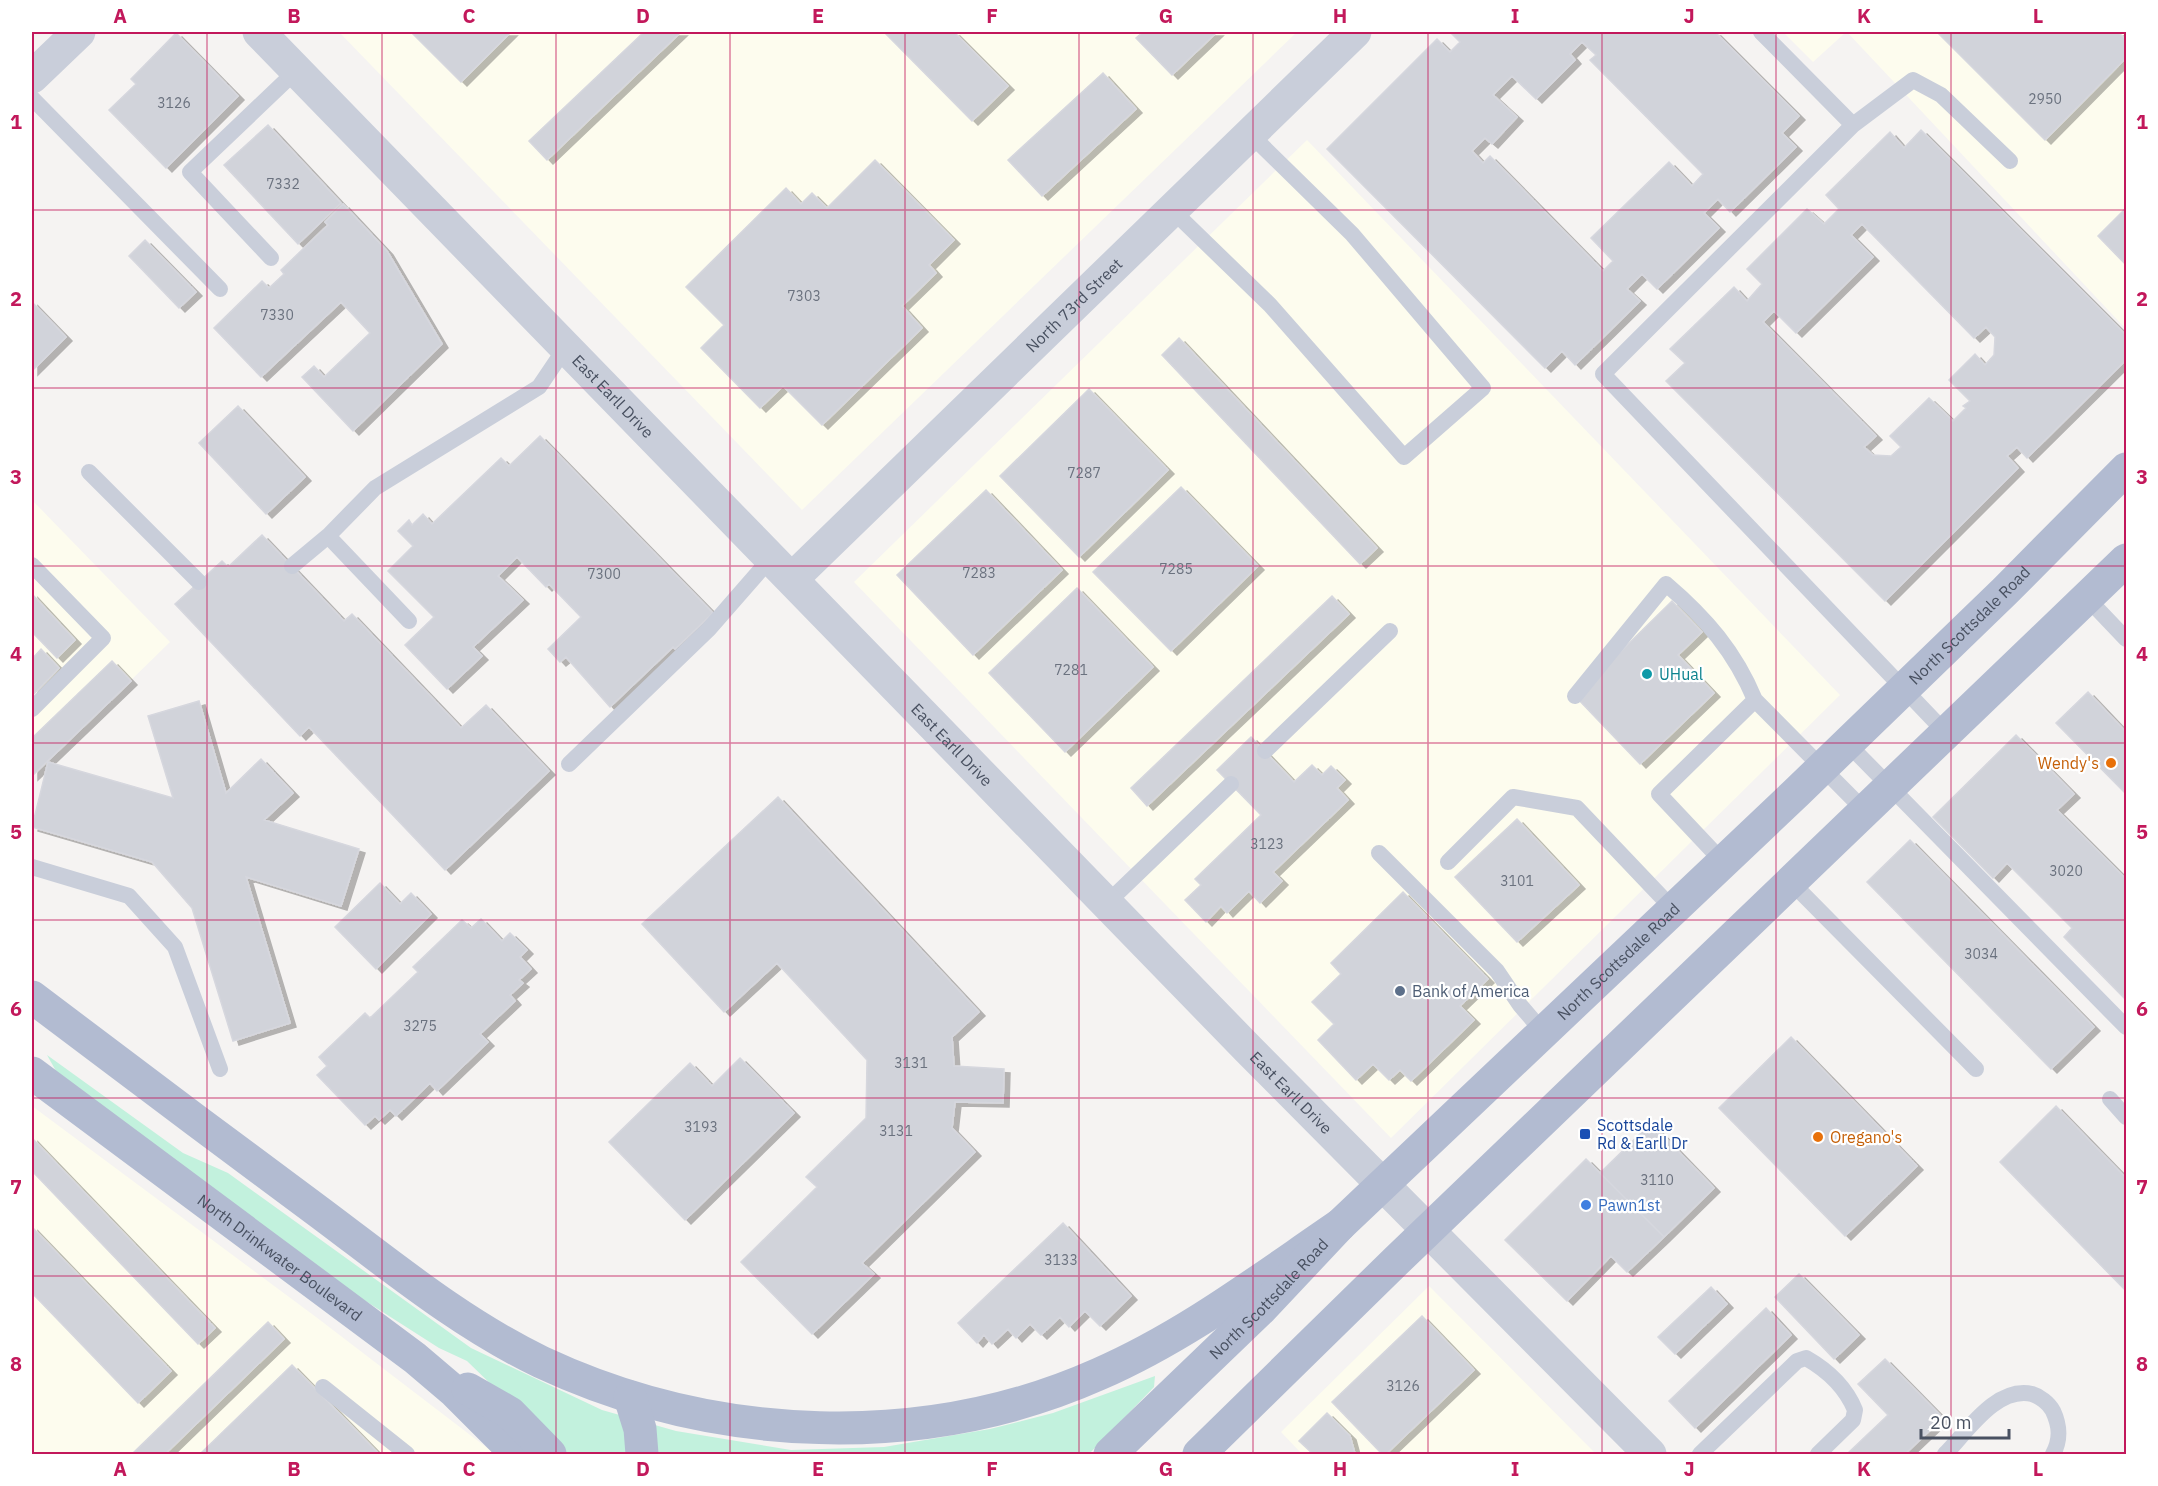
<svg xmlns="http://www.w3.org/2000/svg" width="2158" height="1486" font-family="'IBM Plex Sans',sans-serif">
  <style>
    .commercial { fill: #fdfcee }
    .green { fill: #c2f1dd }
    .building { fill: #d1d3da; stroke: #d6d7de; stroke-width: 1.5; fill-rule: evenodd; filter: url(#shadow) }
    .lines { fill: none; stroke-linecap: round; stroke-linejoin: round }
    .service { stroke: #c9ceda; stroke-width: 16 }
    .minor { stroke: #c9ceda; stroke-width: 33 }
    .tertiary { stroke: #c9ceda; stroke-width: 33 }
    .primary { stroke: #b2bbd1; stroke-width: 33 }
    .grid { fill: none; stroke: #c2185b; stroke-width: 1.5; stroke-opacity: 0.55 }
    .culture-dot { fill: #0f9aa8; stroke: #fff; stroke-width: 2 }
    .food-dot { fill: #e8710a; stroke: #fff; stroke-width: 2 }
    .service-dot { fill: #5c6f8a; stroke: #fff; stroke-width: 2 }
    .transit-dot { fill: #1a4fb4; stroke: #fff; stroke-width: 2 }
    .shop-dot { fill: #3f7fe0; stroke: #fff; stroke-width: 2 }
    .labels { text-anchor: middle; stroke-width: 4.5; stroke-linejoin: round; paint-order: stroke }
    .number-label { font-size: 14px; fill: #6b727f }
    .street-label { font-size: 16px; fill: #495161; stroke: #fff }
    .culture-label { font-size: 16px; fill: #0d838f; stroke: #fff; text-anchor: start }
    .food-label { font-size: 16px; fill: #c56008; stroke: #fff; text-anchor: end }
    .service-label { font-size: 16px; fill: #4e5e75; stroke: #fff; text-anchor: start }
    .transit-label { font-size: 16px; fill: #164399; stroke: #fff; text-anchor: start }
    .shop-label { font-size: 16px; fill: #366cbe; stroke: #fff; text-anchor: start }
    .neatline { fill: none; stroke: #c2185b; stroke-width: 2 }
    .grid-label { font-size: 20px; text-anchor: middle; font-weight: bold; fill: #c2185b }
  </style>
  <defs>
    <filter id="shadow"><feDropShadow dx="6" dy="4" stdDeviation="0" flood-color="#0004"/></filter>
  </defs>
  <rect width="100%" height="100%" fill="#f5f3f2"/>
  <path class="commercial" d="M339,32H1297L802,510Z
    M1783,32H1846L1813,62Z
    M1847,32H2126V329Z
    M1307,140L1840,695L1391,1138L854,582Z
    M32,500L170,642L32,777Z
    M32,1106L316,1317L495,1454H32Z
    M1429,1286L1596,1454H1302L1281,1432Z"/>
  <path class="green" d="M47,1055L183,1153L228,1173L471,1348L602,1410L676,1431L791,1450L884,1447L990,1429L1053,1413L1155,1376L1154,1387L1089,1454H563L467,1361L439,1348L353,1293L56,1071Z"/>
  <path class="building" d="M411,32H511L461,82Z
    M644,32H681L547,160L529,141Z
    M884,32H954L1008,86L972,121Z
    M1143,32H1217L1172,75L1136,38Z
    M1450,32H1715L1799,116L1782,133L1796,147L1730,212L1718,199L1704,213L1719,228L1657,289L1642,274L1627,289L1640,301L1575,365L1562,351L1545,368L1327,149L1437,39L1450,52L1460,42ZM1582,42L1596,55L1590,60L1703,174L1692,186L1669,162L1591,238L1613,261L1603,271L1490,156L1483,163L1472,151L1485,138L1492,144L1517,117L1493,95L1512,76L1536,99L1575,60L1570,54Z
    M1937,32H2118L2126,40V58L2045,140Z
    M176,33L238,96L166,168L109,110L136,84L131,79Z
    M1103,73L1136,109L1042,196L1008,160Z
    M268,125L341,203L298,244L224,165Z
    M1921,130L2126,335V360L2027,458L2017,447L2007,456L2018,468L1885,601L1666,381L1685,363L1670,349L1734,287L1747,301L1762,284L1747,269L1807,209L1824,224L1839,209L1826,195L1890,132L1904,148ZM1862,224L1974,338L1986,327L1995,337L1994,355L1985,365L1975,354L1949,380L1970,401L1963,406L1966,408L1953,421L1929,398L1890,436L1901,447L1891,456L1873,455L1864,447L1876,436L1763,322L1774,311L1796,333L1873,257L1851,235Z
    M875,160L954,240L929,265L936,273L902,306L922,328L822,425L783,386L760,408L701,348L724,325L686,287L786,188L801,204L812,193L827,208Z
    M343,204L387,251L442,344L353,431L302,377L314,366L324,377L370,333L341,302L261,377L214,328L262,281L269,288L284,274L281,270L328,225L325,222Z
    M2126,208V265L2098,236Z
    M145,240L196,292L179,308L129,256Z
    M32,302L66,337L32,371Z
    M1179,338L1377,548L1360,564L1162,355Z
    M1089,389L1168,470L1079,557L1000,476Z
    M238,406L305,477L266,514L199,443Z
    M540,436L713,613L675,649L673,647L610,707L566,657L560,662L548,649L581,617L549,584L546,587L517,557L498,576L523,600L473,647L482,656L447,689L405,645L434,617L388,571L413,546L398,531L409,520L412,525L423,514L432,524L501,458L509,466Z
    M1181,487L1258,566L1171,651L1093,572Z
    M986,490L1062,570L973,655L897,575Z
    M262,535L344,621L352,614L461,728L486,705L549,771L445,870L309,727L300,736L175,604L222,561L228,567Z
    M1077,588L1153,667L1065,752L989,673Z
    M32,594L75,640L57,658L32,632Z
    M1332,596L1349,614L1147,806L1131,788Z
    M1672,601L1702,632L1678,655L1714,693L1640,764L1575,696Z
    M41,649L59,668L32,696V659Z
    M112,661L131,681L32,776V738Z
    M2088,692L2126,732V794L2056,723Z
    M199,701L226,793L261,759L293,793L264,820L359,849L341,906L246,877L290,1023L233,1041L192,908L152,862L32,827L48,762L173,798L148,716Z
    M2016,735L2074,794L2057,810L2126,879V1000L2064,937L2072,928L2007,863L1993,878L1933,817Z
    M1251,737L1294,782L1312,765L1322,775L1331,766L1345,780L1337,788L1348,800L1273,872L1282,881L1260,903L1249,891L1227,913L1221,906L1206,922L1185,900L1201,885L1195,879L1261,815L1217,770Z
    M778,797L979,1012L952,1037L954,1066L1004,1069L1003,1103L955,1102L952,1128L975,1152L862,1263L874,1274L812,1334L741,1262L817,1187L806,1177L866,1118L867,1060L777,963L724,1012L642,924Z
    M1517,819L1579,885L1517,942L1455,877Z
    M1910,840L2094,1027L2051,1069L1867,882Z
    M380,883L400,904L411,893L431,914L376,969L335,927Z
    M1403,892L1488,979L1460,1006L1474,1020L1411,1081L1400,1070L1389,1080L1373,1064L1356,1080L1318,1040L1334,1024L1312,1002L1341,974L1331,963Z
    M481,919L502,941L510,933L527,950L520,957L531,969L519,980L523,983L510,995L515,1001L480,1034L488,1042L437,1091L430,1083L396,1116L390,1110L379,1120L375,1116L365,1125L317,1075L327,1066L319,1057L365,1013L370,1018L418,972L413,967L462,920L471,928Z
    M1791,1037L1917,1166L1845,1236L1719,1108Z
    M740,1058L794,1113L685,1220L609,1142L690,1063L712,1086Z
    M2056,1106L2126,1178V1291L2000,1162Z
    M1651,1123L1714,1188L1664,1237L1600,1173Z
    M32,1138L215,1328L198,1344L32,1171Z
    M1586,1159L1664,1237L1627,1272L1611,1256L1567,1301L1505,1240Z
    M1063,1223L1131,1296L1100,1326L1085,1311L1069,1327L1060,1317L1041,1335L1030,1324L1016,1338L1008,1329L992,1344L984,1335L977,1343L958,1323Z
    M32,1227L171,1371L138,1403L32,1293Z
    M1799,1274L1859,1335L1834,1359L1775,1297Z
    M1711,1287L1727,1304L1675,1354L1658,1337Z
    M1766,1308L1791,1335L1695,1428L1669,1401Z
    M1422,1316L1474,1370L1386,1454H1382L1332,1402Z
    M268,1322L284,1339L165,1454H132Z
    M1885,1359L1943,1418L1905,1454H1847L1888,1415L1858,1384Z
    M292,1365L379,1454H200Z
    M1327,1413L1350,1436L1355,1454H1313L1299,1441Z"/>
  <g class="lines">
    <path class="service" d="M1761,32L1853,125L1603,374L1946,733
      M32,98L220,289
      M1853,125L1913,80L1941,95L2010,161
      M1171,209L1270,305L1404,457L1483,388L1352,234L1250,134
      M271,258L190,172L297,70
      M89,472L199,582
      M328,536L409,621
      M32,565L103,638L32,709
      M292,566L328,536L375,488L539,387L566,347
      M2087,598L2126,639
      M1575,696L1666,584C1706,618 1735,652 1755,700
      M1847,743L2126,1027
      M1265,751L1390,631
      M569,764L709,629L771,558
      M1379,853L1497,971L1520,1005L1544,1033
      M1448,862L1513,797L1577,808L1673,909
      M1723,862L1659,794L1755,700L1865,811
      M32,867L129,896L175,947L220,1069
      M1791,882L1976,1069
      M1107,903L1231,784
      M2110,1099L2126,1117
      M323,1387L407,1454
      M1700,1454L1797,1361L1806,1358C1827,1370 1846,1388 1855,1410L1853,1420L1818,1454
      M1945,1454C1967,1432 1996,1386 2032,1394C2039,1396 2049,1403 2053,1411C2060,1426 2061,1439 2053,1454"/>
    <path class="minor" id="s1" d="M792,579L1355,32"/>
    <g class="tertiary">
      <path id="s2" d="M259,32L1249,1050L1650,1454"/>
      <path d="M32,77L79,32"/>
    </g>
    <g class="primary">
      <path d="M32,997C127,1069 223,1141 319,1212C390,1265 460,1323 541,1362C714,1443 924,1452 1099,1374C1186,1336 1262,1278 1340,1225"/>
      <path id="s3" d="M32,1073L415,1358L455,1392L517,1454"/>
      <path d="M468,1389L510,1413L550,1454"/>
      <path d="M630,1397L640,1429L642,1454"/>
      <path id="s4" d="M1110,1454L1262,1308L1340,1225L1796,793L2005,591L2126,469"/>
      <path d="M1199,1454L1396,1261L2126,560"/>
    </g>
  </g>
  <path class="grid" d="M207,32V1454M382,32V1454M556,32V1454M730,32V1454M905,32V1454M1079,32V1454M1253,32V1454M1428,32V1454M1602,32V1454M1776,32V1454M1951,32V1454M32,210H2126M32,388H2126M32,566H2126M32,743H2126M32,920H2126M32,1098H2126M32,1276H2126"/>
  <circle class="culture-dot" cx="1647" cy="674" r="6"/>
  <g class="food-dot">
    <circle cx="2111" cy="763" r="6"/>
    <circle cx="1818" cy="1137" r="6"/>
  </g>
  <circle class="service-dot" cx="1400" cy="991" r="6"/>
  <rect class="transit-dot" x="1579" y="1128" width="12" height="12" rx="3"/>
  <circle class="shop-dot" cx="1586" cy="1205" r="6"/>
  <g class="labels">
    <g class="number-label">
      <text x="2045" y="104">2950</text>
      <text x="174" y="108">3126</text>
      <text x="283" y="189">7332</text>
      <text x="804" y="301">7303</text>
      <text x="277" y="320">7330</text>
      <text x="1084" y="478">7287</text>
      <text x="1176" y="574">7285</text>
      <text x="979" y="578">7283</text>
      <text x="604" y="579">7300</text>
      <text x="1071" y="675">7281</text>
      <text x="1267" y="849">3123</text>
      <text x="2066" y="876">3020</text>
      <text x="1517" y="886">3101</text>
      <text x="1981" y="959">3034</text>
      <text x="420" y="1031">3275</text>
      <text x="911" y="1068">3131</text>
      <text x="701" y="1132">3193</text>
      <text x="896" y="1136">3131</text>
      <text x="1657" y="1185">3110</text>
      <text x="1061" y="1265">3133</text>
      <text x="1403" y="1391">3126</text>
    </g>
    <g class="street-label">
      <text dy="6" stroke="none"><textPath href="#s1" startOffset="393">North 73rd Street</textPath></text>
      <text dy="6" stroke="none"><textPath href="#s2" startOffset="508">East Earll Drive</textPath></text>
      <text dy="6" stroke="none"><textPath href="#s4" startOffset="1194">North Scottsdale Road</textPath></text>
      <text dy="6" stroke="none"><textPath href="#s2" startOffset="994">East Earll Drive</textPath></text>
      <text dy="6" stroke="none"><textPath href="#s4" startOffset="708">North Scottsdale Road</textPath></text>
      <text dy="6" stroke="none"><textPath href="#s2" startOffset="1480">East Earll Drive</textPath></text>
      <text dy="6" stroke="none"><textPath href="#s3" startOffset="309">North Drinkwater Boulevard</textPath></text>
      <text dy="6" stroke="none"><textPath href="#s4" startOffset="222">North Scottsdale Road</textPath></text>
    </g>
    <g class="culture-label">
      <text x="1659" y="680">UHual</text>
    </g>
    <g class="food-label">
      <text x="2099" y="769">Wendy's</text>
      <text x="1830" y="1143" text-anchor="start">Oregano's</text>
    </g>
    <g class="service-label">
      <text x="1412" y="997">Bank of America</text>
    </g>
    <g class="transit-label">
      <text x="1597" y="1131">Scottsdale<tspan x="1597" dy="18">Rd &amp; Earll Dr</tspan></text>
    </g>
    <g class="shop-label">
      <text x="1598" y="1211">Pawn1st</text>
    </g>
  </g>
  <rect width="2158" height="1486" fill="none" stroke="#ffffff" stroke-width="66"/>
  <path d="M1921 1429v9h88v-9" fill="none" stroke="#495161" stroke-width="3"/>
  <text x="1930" y="1429" font-size="18" fill="#495161" stroke="#ffffff" stroke-width="4.5" paint-order="stroke">20 m</text>
  <rect x="33" y="33" width="2092" height="1420" class="neatline"/>
  <g class="grid-label">
    <text x="120" y="23">A</text>
    <text x="294" y="23">B</text>
    <text x="469" y="23">C</text>
    <text x="643" y="23">D</text>
    <text x="818" y="23">E</text>
    <text x="992" y="23">F</text>
    <text x="1166" y="23">G</text>
    <text x="1340" y="23">H</text>
    <text x="1515" y="23">I</text>
    <text x="1689" y="23">J</text>
    <text x="1864" y="23">K</text>
    <text x="2038" y="23">L</text>
    <text x="16" y="129">1</text>
    <text x="2142" y="129">1</text>
    <text x="16" y="306">2</text>
    <text x="2142" y="306">2</text>
    <text x="16" y="484">3</text>
    <text x="2142" y="484">3</text>
    <text x="16" y="661">4</text>
    <text x="2142" y="661">4</text>
    <text x="16" y="839">5</text>
    <text x="2142" y="839">5</text>
    <text x="16" y="1016">6</text>
    <text x="2142" y="1016">6</text>
    <text x="16" y="1194">7</text>
    <text x="2142" y="1194">7</text>
    <text x="16" y="1371">8</text>
    <text x="2142" y="1371">8</text>
    <text x="120" y="1476">A</text>
    <text x="294" y="1476">B</text>
    <text x="469" y="1476">C</text>
    <text x="643" y="1476">D</text>
    <text x="818" y="1476">E</text>
    <text x="992" y="1476">F</text>
    <text x="1166" y="1476">G</text>
    <text x="1340" y="1476">H</text>
    <text x="1515" y="1476">I</text>
    <text x="1689" y="1476">J</text>
    <text x="1864" y="1476">K</text>
    <text x="2038" y="1476">L</text>
  </g>
</svg>
